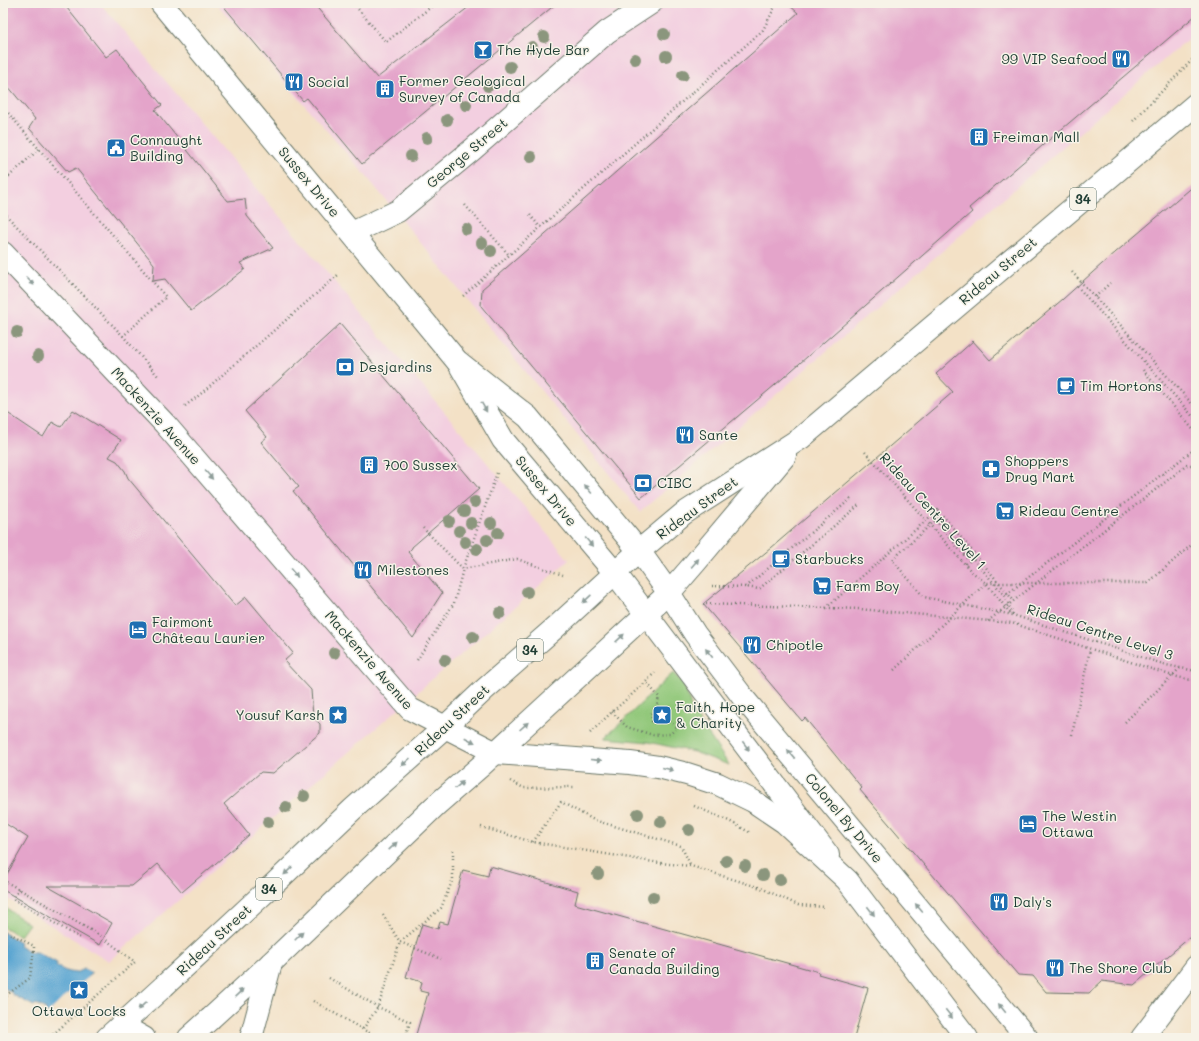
<svg xmlns="http://www.w3.org/2000/svg" width="1199" height="1041" font-family="Mali,sans-serif">
<style>
.built{fill:#f3cfe0}
.green{fill:#92c87a;stroke:#588257}
.water{fill:#58a4d1;stroke:#3c7082}
.pier{fill:#f3e1c6}
.building{fill:#e4a4ca}
.lines{fill:none;stroke-linecap:round;stroke-linejoin:round}
.street-casing{stroke:#697667;stroke-width:24}
.secondary-casing{stroke:#697667;stroke-width:24}
.primary-casing{stroke:#697667;stroke-width:24}
.path{stroke:#697667;stroke-width:2.5;stroke-dasharray:1 3;stroke-linecap:butt}
.street{stroke:#fff;stroke-width:22}
.secondary{stroke:#fff;stroke-width:22}
.primary{stroke:#fff;stroke-width:22}
.secondary-bridge-casing{stroke:#697667;stroke-width:24;stroke-linecap:butt}
.primary-bridge-casing{stroke:#697667;stroke-width:24;stroke-linecap:butt}
.path-bridge{stroke:#697667;stroke-width:2.5;stroke-dasharray:1 3;stroke-linecap:butt}
.secondary-bridge{stroke:#fff;stroke-width:22}
.primary-bridge{stroke:#fff;stroke-width:22}
.tree{fill:#8b967d}
.oneway{fill:#8f9e9a}
.labels{text-anchor:middle;stroke-width:3;stroke-linejoin:round;paint-order:stroke}
.shield{fill:#f7f3e8;stroke:#60746a;stroke-width:1}
.shield-label{font-size:13px;font-weight:bold;fill:#1f3d34}
.poi-label{font-size:14px;fill:#1f3d34;stroke:#f7f3e8;text-anchor:start}
.street-label{font-size:14px;fill:#1f3d34;stroke:#f7f3e8}
</style>
<rect width="100%" height="100%" fill="#f7f3e8"/>
<filter id="ink" filterUnits="userSpaceOnUse"><feTurbulence type="fractalNoise" baseFrequency=".025" numOctaves="2"/><feDisplacementMap in="SourceGraphic" scale="8" xChannelSelector="R" yChannelSelector="G"/><feConvolveMatrix kernelMatrix="1 2 1 2 8 2 1 2 1" color-interpolation-filters="sRGB"/></filter>
<filter id="wash" filterUnits="userSpaceOnUse"><feTurbulence type="fractalNoise" baseFrequency=".012" numOctaves="4" result="noise"/><feDisplacementMap in="SourceGraphic" scale="16" xChannelSelector="R" yChannelSelector="G"/><feGaussianBlur stdDeviation="0.9" result="paint"/><feColorMatrix in="noise" values="0 0 0 0 0 0 0 0 0 0 0 0 0 0 0 0 0 1.4 0 .05"/><feComposite in="paint" operator="in"/></filter>
<g filter="url(#wash)">
<rect width="100%" height="100%" fill="#f3e1c6"/>
<g class="built">
<path d="M3,3h97l469,557 -460,401 -106,-65z"/>
<path d="M216,3h980v29l-556,480 -273,-335z"/>
</g>
<g class="green">
<path d="M673,673l11,11 8,26 37,55 -35,-13 -46,-10 -43,-4z"/>
<path d="M3,906l26,18 -9,12 -17,-9z"/>
</g>
<path class="water" d="M3,932l17,10 -1,3 12,7h6l20,11 -1,3c10,5 17,10 28,3l8,4 -3,3 1,62 -43,-25 -2,-1 1,-3 -10,-5 -2,2 -21,-11 -2,-3 -8,-5z"/>
<path class="pier" d="M94,973l-2,3 120,60 2,2h-128l-40,-23 19,-19z"/>
<g id="blocks">
<g class="building">
<path d="M3,3h60l43,54 11,-8 45,56 -7,5 73,91 17,-2 2,17 26,32 -33,15 5,6 -54,42 -26,-32 -12,2 1,-17 -78,-96 -8,4 -39,-44 6,-9 -32,-39z"/>
<path d="M221,3h92l64,75 97,-75h83l-195,161 -55,-66 -4,3z"/>
<path d="M787,3h409v12l-227,193 3,4 -197,173 -134,113 -160,-192 1,-17 316,-276z"/>
<path d="M1196,184v748l-62,53 -32,-4 -13,12 -43,-1 -13,-16 -15,-1 -158,-185 2,-2 -57,-70 -3,3 -99,-117 68,-56 182,-156 -17,-18 37,-33 17,19 73,-61 39,-35z"/>
<path d="M340,324l139,165 -67,58v1l-4,4 34,41 -29,45 -120,-147 6,-4 -38,-45 6,-5 -22,-26z"/>
<path d="M3,410l40,27 9,-15 9,5 12,-17 48,30 -12,17 8,4 8,10 3,7 107,128 11,-9 47,56 -9,8 27,29 2,27 7,7v9l-47,40 -12,-1 -37,32 25,31 -67,57 -24,-28 -26,22h-85l65,37 -12,22 -97,-55v-9l25,-43 -25,-16z"/>
<path d="M490,866l88,25 -3,13 244,68 -1,2 50,14 -14,50h-439l13,-45 -8,-2 2,-9 -16,-5 16,-53 16,5 2,-7 8,2 15,-54 25,6z"/>
</g>
</g>
</g>
<g filter="url(#ink)">
<use href="#blocks" fill-opacity="0" stroke="#697667" stroke-width="1"/>
<g class="lines">
<defs>
<g id="street">
<path d="M352,233l46,-22 74,-61 135,-118 44,-29"/>
<path d="M458,362l45,78 112,133 213,282"/>
</g>
<g id="secondary">
<path d="M161,3l296,358 71,56 111,134 30,42 26,41 50,66 282,338"/>
<path d="M3,253l162,171 245,285 86,44 134,10 28,4 29,7 31,10 35,17 31,21 63,58 120,158"/>
<path d="M121,1025l23,13"/>
<path d="M1142,1038l54,-71"/>
</g>
<g id="primary">
<path d="M190,962l84,-78 79,-75 92,-82 39,-37 72,-63 83,-76 44,-37 118,-76 395,-334"/>
<path d="M271,963l164,-157 47,-41 187,-172 26,-30 90,-107"/>
<path d="M107,1038l57,-52"/>
<path d="M189,1038l21,-19"/>
</g>
</defs>
<use href="#street" class="street-casing"/>
<use href="#secondary" class="secondary-casing"/>
<use href="#primary" class="primary-casing"/>
<g class="path">
<path d="M353,3l33,39 50,-39"/>
<path d="M3,107l163,190 -43,39"/>
<path d="M1133,121l63,-65"/>
<path d="M3,182l36,-33"/>
<path d="M465,205l44,50"/>
<path d="M3,212l120,124 35,40"/>
<path d="M530,215l10,12"/>
<path d="M1072,272l124,136"/>
<path d="M1077,286l119,134"/>
<path d="M463,296l300,-266 14,-27"/>
<path d="M1095,297l15,-14"/>
<path d="M1143,370l53,63"/>
<path d="M185,406l12,-9 141,-122"/>
<path d="M865,452l106,119 15,12h162l48,-42"/>
<path d="M918,499l51,62 -4,3"/>
<path d="M423,528l40,41 54,-10 46,16"/>
<path d="M712,586l34,1 13,2 100,-84"/>
<path d="M746,587l107,-90"/>
<path d="M1007,594l189,-146"/>
<path d="M706,604l153,5 153,14 161,53 23,5"/>
<path d="M826,608l112,-98 76,91"/>
<path d="M1013,615l-8,-19 -67,-78 -46,42 32,37 89,18 153,50 30,6"/>
<path d="M988,621l199,-156h9"/>
<path d="M417,660l37,-57 9,-34 34,-96"/>
<path d="M894,670l92,-87 25,31"/>
<path d="M612,712l15,15 26,8 17,-1 7,-6 -9,-9c-5,5 -9,5 -16,2l-1,-7 6,-7 2,-10 -13,-15"/>
<path d="M1125,722l55,-54"/>
<path d="M590,733l22,-21 34,-30 11,-12"/>
<path d="M1072,735l18,-86"/>
<path d="M510,781l14,7 50,-1"/>
<path d="M694,806l35,15 20,11"/>
<path d="M481,827l52,15 127,21 31,3 70,22 37,17 27,2"/>
<path d="M533,842l28,-40 33,18 87,26 10,20"/>
<path d="M3,880l98,56 34,26 -86,76"/>
<path d="M19,889l-6,10 69,40"/>
<path d="M383,915l17,27 41,17"/>
<path d="M3,930l31,16c0,9 -3,22 -4,32l-22,16 -5,6"/>
<path d="M329,978l49,29 32,15 -5,16"/>
<path d="M363,1029l15,-22 22,-65 41,-34 12,-29v-32"/>
</g>
<use href="#street" class="street"/>
<use href="#secondary" class="secondary"/>
<use href="#primary" class="primary"/>
<defs>
<path id="secondary-bridge" d="M251,1038l20,-75"/>
<g id="primary-bridge">
<path d="M164,986l26,-24"/>
<path d="M210,1019l61,-56"/>
</g>
</defs>
<use href="#secondary-bridge" class="secondary-bridge-casing"/>
<use href="#primary-bridge" class="primary-bridge-casing"/>
<path class="path-bridge" d="M313,1001l65,37"/>
<use href="#secondary-bridge" class="secondary-bridge"/>
<use href="#primary-bridge" class="primary-bridge"/>
</g>
<g class="tree">
<circle cx="664" cy="34" r="6"/>
<circle cx="544" cy="37" r="6"/>
<circle cx="532" cy="47" r="6"/>
<circle cx="666" cy="56" r="6"/>
<circle cx="635" cy="59" r="6"/>
<circle cx="510" cy="67" r="6"/>
<circle cx="683" cy="75" r="6"/>
<circle cx="488" cy="86" r="6"/>
<circle cx="466" cy="105" r="6"/>
<circle cx="447" cy="120" r="6"/>
<circle cx="427" cy="138" r="6"/>
<circle cx="411" cy="156" r="6"/>
<circle cx="531" cy="157" r="6"/>
<circle cx="466" cy="229" r="6"/>
<circle cx="482" cy="243" r="6"/>
<circle cx="491" cy="251" r="6"/>
<circle cx="17" cy="332" r="6"/>
<circle cx="38" cy="356" r="6"/>
<circle cx="475" cy="502" r="6"/>
<circle cx="464" cy="511" r="6"/>
<circle cx="449" cy="521" r="6"/>
<circle cx="471" cy="523" r="6"/>
<circle cx="491" cy="523" r="6"/>
<circle cx="459" cy="531" r="6"/>
<circle cx="498" cy="533" r="6"/>
<circle cx="487" cy="540" r="6"/>
<circle cx="465" cy="542" r="6"/>
<circle cx="477" cy="549" r="6"/>
<circle cx="527" cy="592" r="6"/>
<circle cx="500" cy="613" r="6"/>
<circle cx="473" cy="637" r="6"/>
<circle cx="334" cy="653" r="6"/>
<circle cx="445" cy="660" r="6"/>
<circle cx="304" cy="796" r="6"/>
<circle cx="286" cy="807" r="6"/>
<circle cx="638" cy="814" r="6"/>
<circle cx="268" cy="822" r="6"/>
<circle cx="661" cy="822" r="6"/>
<circle cx="689" cy="830" r="6"/>
<circle cx="726" cy="861" r="6"/>
<circle cx="745" cy="866" r="6"/>
<circle cx="598" cy="874" r="6"/>
<circle cx="763" cy="875" r="6"/>
<circle cx="780" cy="880" r="6"/>
<circle cx="653" cy="897" r="6"/>
</g>
<defs><path id="oneway-solid" d="M-6-.8H1V-3.2L6.5 0L1 3.2V.8H-6Z"/></defs>
<g class="oneway">
<use href="#oneway-solid" transform="translate(30 281) rotate(46)"/>
<use href="#oneway-solid" transform="translate(484 407) rotate(60)"/>
<use href="#oneway-solid" transform="translate(209 475) rotate(49)"/>
<use href="#oneway-solid" transform="translate(588 489) rotate(-130)"/>
<use href="#oneway-solid" transform="translate(589 542) rotate(50)"/>
<use href="#oneway-solid" transform="translate(695 563) rotate(-49)"/>
<use href="#oneway-solid" transform="translate(294 573) rotate(49)"/>
<use href="#oneway-solid" transform="translate(587 599) rotate(137)"/>
<use href="#oneway-solid" transform="translate(620 638) rotate(-43)"/>
<use href="#oneway-solid" transform="translate(709 653) rotate(-128)"/>
<use href="#oneway-solid" transform="translate(524 726) rotate(-42)"/>
<use href="#oneway-solid" transform="translate(470 740) rotate(27)"/>
<use href="#oneway-solid" transform="translate(746 746) rotate(53)"/>
<use href="#oneway-solid" transform="translate(791 754) rotate(-130)"/>
<use href="#oneway-solid" transform="translate(596 760) rotate(5)"/>
<use href="#oneway-solid" transform="translate(406 762) rotate(138)"/>
<use href="#oneway-solid" transform="translate(668 769) rotate(14)"/>
<use href="#oneway-solid" transform="translate(459 785) rotate(-41)"/>
<use href="#oneway-solid" transform="translate(393 846) rotate(-44)"/>
<use href="#oneway-solid" transform="translate(288 871) rotate(137)"/>
<use href="#oneway-solid" transform="translate(919 908) rotate(-130)"/>
<use href="#oneway-solid" transform="translate(871 911) rotate(53)"/>
<use href="#oneway-solid" transform="translate(299 936) rotate(-45)"/>
<use href="#oneway-solid" transform="translate(239 993) rotate(-43)"/>
<use href="#oneway-solid" transform="translate(142 1006) rotate(137)"/>
<use href="#oneway-solid" transform="translate(1002 1008) rotate(-129)"/>
<use href="#oneway-solid" transform="translate(949 1014) rotate(52)"/>
</g>
</g>
<defs>
<symbol id="bar-square" viewBox="-11 -11 22 22"><rect x="-9" y="-9" width="18" height="18" rx="4" fill="#1f6fb2" stroke="#f7f3e8"/><path d="M-6-5H6L.8 .8V4.5H3.5V6h-7V4.5H-.8V.8Z" fill="#fff"/></symbol>
<symbol id="restaurant-square" viewBox="-11 -11 22 22"><rect x="-9" y="-9" width="18" height="18" rx="4" fill="#1f6fb2" stroke="#f7f3e8"/><path d="M-5-6h1v4h1v-4h1v4h1v-4h1v5L-1.5 .5V6h-2V.5L-5-1ZM5-6V6H3V1.5H1.5Q1.5-4 5-6Z" fill="#fff"/></symbol>
<symbol id="building-square" viewBox="-11 -11 22 22"><rect x="-9" y="-9" width="18" height="18" rx="4" fill="#1f6fb2" stroke="#f7f3e8"/><path d="M-4-6H4V6H1V3H-1V6H-4ZM-2.5-4.3h1.7v1.8h-1.7ZM.8-4.3h1.7v1.8H.8ZM-2.5-1h1.7V.8h-1.7ZM.8-1h1.7V.8H.8Z" fill="#fff"/></symbol>
<symbol id="civic-square" viewBox="-11 -11 22 22"><rect x="-9" y="-9" width="18" height="18" rx="4" fill="#1f6fb2" stroke="#f7f3e8"/><path d="M-.6-6.5H3V-4.5H.6V-3L4-1V1h2V6H-6V1h2V-1L-.6-3ZM-1.2 2.5V6h2.4V2.5Z" fill="#fff"/></symbol>
<symbol id="bank-square" viewBox="-11 -11 22 22"><rect x="-9" y="-9" width="18" height="18" rx="4" fill="#1f6fb2" stroke="#f7f3e8"/><path d="M-6-4H6V4H-6ZM0-2.3a2.3 2.3 0 1 0 0 4.6a2.3 2.3 0 1 0 0-4.6Z" fill="#fff"/></symbol>
<symbol id="cafe-square" viewBox="-11 -11 22 22"><rect x="-9" y="-9" width="18" height="18" rx="4" fill="#1f6fb2" stroke="#f7f3e8"/><path d="M-5.5-4.5H6V0H3Q3 3.5 0 3.5H-2.5Q-5.5 3.5-5.5 0ZM3-3.2v2h1.7v-2ZM-6 4.5H4V6H-6Z" fill="#fff"/></symbol>
<symbol id="pharmacy-square" viewBox="-11 -11 22 22"><rect x="-9" y="-9" width="18" height="18" rx="4" fill="#1f6fb2" stroke="#f7f3e8"/><path d="M-2-6h4v4h4v4h-4v4h-4v-4h-4v-4h4Z" fill="#fff"/></symbol>
<symbol id="supermarket-square" viewBox="-11 -11 22 22"><rect x="-9" y="-9" width="18" height="18" rx="4" fill="#1f6fb2" stroke="#f7f3e8"/><path d="M-6-5.5h2.5l.6 2H6L4.5 2H-2.5L-4.4-4H-6ZM-1.5 3.2a1.3 1.3 0 1 0 .1 0ZM3 3.2a1.3 1.3 0 1 0 .1 0Z" fill="#fff"/></symbol>
<symbol id="hotel-square" viewBox="-11 -11 22 22"><rect x="-9" y="-9" width="18" height="18" rx="4" fill="#1f6fb2" stroke="#f7f3e8"/><path d="M-6-4.5h1.5V1H6V5H4.5V3h-9V5H-6ZM-4 0a1.8 1.8 0 1 1 3.6 0ZM.5 0V-2.5h3Q6-2.5 6 0Z" fill="#fff"/></symbol>
<symbol id="sight-square" viewBox="-11 -11 22 22"><rect x="-9" y="-9" width="18" height="18" rx="4" fill="#1f6fb2" stroke="#f7f3e8"/><path d="M0-6L1.8-2.2L6-1.7L2.9 1.2L3.7 5.4L0 3.3L-3.7 5.4L-2.9 1.2L-6-1.7L-1.8-2.2Z" fill="#fff"/></symbol>
</defs>
<g fill-rule="evenodd">
<use href="#bar-square" x="472" y="39" width="22" height="22"/>
<use href="#restaurant-square" x="1110" y="48" width="22" height="22"/>
<use href="#restaurant-square" x="283" y="71" width="22" height="22"/>
<use href="#building-square" x="374" y="78" width="22" height="22"/>
<use href="#building-square" x="968" y="126" width="22" height="22"/>
<use href="#civic-square" x="105" y="137" width="22" height="22"/>
<use href="#bank-square" x="334" y="356" width="22" height="22"/>
<use href="#cafe-square" x="1055" y="375" width="22" height="22"/>
<use href="#restaurant-square" x="674" y="424" width="22" height="22"/>
<use href="#building-square" x="358" y="454" width="22" height="22"/>
<use href="#pharmacy-square" x="980" y="458" width="22" height="22"/>
<use href="#bank-square" x="632" y="472" width="22" height="22"/>
<use href="#supermarket-square" x="994" y="500" width="22" height="22"/>
<use href="#cafe-square" x="770" y="548" width="22" height="22"/>
<use href="#restaurant-square" x="352" y="559" width="22" height="22"/>
<use href="#supermarket-square" x="811" y="575" width="22" height="22"/>
<use href="#hotel-square" x="127" y="619" width="22" height="22"/>
<use href="#restaurant-square" x="741" y="634" width="22" height="22"/>
<use href="#sight-square" x="327" y="704" width="22" height="22"/>
<use href="#sight-square" x="651" y="704" width="22" height="22"/>
<use href="#hotel-square" x="1017" y="813" width="22" height="22"/>
<use href="#restaurant-square" x="988" y="891" width="22" height="22"/>
<use href="#building-square" x="584" y="950" width="22" height="22"/>
<use href="#restaurant-square" x="1044" y="957" width="22" height="22"/>
<use href="#sight-square" x="68" y="979" width="22" height="22"/>
</g>
<g class="labels">
<g class="shield">
<rect x="1070" y="188" width="26" height="22" rx="3"/>
<rect x="517" y="639" width="26" height="22" rx="3"/>
<rect x="256" y="878" width="26" height="22" rx="3"/>
</g>
<g class="shield-label">
<text x="1083" y="204">34</text>
<text x="530" y="655">34</text>
<text x="269" y="894">34</text>
</g>
<g class="poi-label">
<text x="497" y="55">The Hyde Bar</text>
<text x="1107" y="64" text-anchor="end">99 VIP Seafood</text>
<text x="399" y="86">Former Geological<tspan x="399" dy="16">Survey of Canada</tspan></text>
<text x="308" y="87">Social</text>
<text x="993" y="142">Freiman Mall</text>
<text x="130" y="145">Connaught<tspan x="130" dy="16">Building</tspan></text>
<text x="359" y="372">Desjardins</text>
<text x="1080" y="391">Tim Hortons</text>
<text x="699" y="440">Sante</text>
<text x="1005" y="466">Shoppers<tspan x="1005" dy="16">Drug Mart</tspan></text>
<text x="383" y="470">700 Sussex</text>
<text x="657" y="488">CIBC</text>
<text x="1019" y="516">Rideau Centre</text>
<text x="795" y="564">Starbucks</text>
<text x="377" y="575">Milestones</text>
<text x="836" y="591">Farm Boy</text>
<text x="152" y="627">Fairmont<tspan x="152" dy="16">Château Laurier</tspan></text>
<text x="766" y="650">Chipotle</text>
<text x="676" y="712">Faith, Hope<tspan x="676" dy="16">&amp; Charity</tspan></text>
<text x="324" y="720" text-anchor="end">Yousuf Karsh</text>
<text x="1042" y="821">The Westin<tspan x="1042" dy="16">Ottawa</tspan></text>
<text x="1013" y="907">Daly's</text>
<text x="609" y="958">Senate of<tspan x="609" dy="16">Canada Building</tspan></text>
<text x="1069" y="973">The Shore Club</text>
<text x="79" y="1016" text-anchor="middle">Ottawa Locks</text>
</g>
<g class="street-label">
<text transform="translate(467 153) rotate(-40)" y="5">George Street</text>
<text transform="translate(309 182) rotate(50)" y="5">Sussex Drive</text>
<text transform="translate(998 271) rotate(-40)" y="5">Rideau Street</text>
<text transform="translate(156 416) rotate(48)" y="5">Mackenzie Avenue</text>
<text transform="translate(546 491) rotate(50)" y="5">Sussex Drive</text>
<text transform="translate(697 508) rotate(-36)" y="5">Rideau Street</text>
<text transform="translate(933 511) rotate(48)" y="5">Rideau Centre Level 1</text>
<text transform="translate(1100 632) rotate(18)" y="5">Rideau Centre Level 3</text>
<text transform="translate(369 660) rotate(49)" y="5">Mackenzie Avenue</text>
<text transform="translate(452 720) rotate(-43)" y="5">Rideau Street</text>
<text transform="translate(844 818) rotate(50)" y="5">Colonel By Drive</text>
<text transform="translate(214 940) rotate(-43)" y="5">Rideau Street</text>
</g>
</g>
<rect width="1199" height="1041" fill="none" stroke="#f7f3e8" stroke-width="16"/>
</svg>
